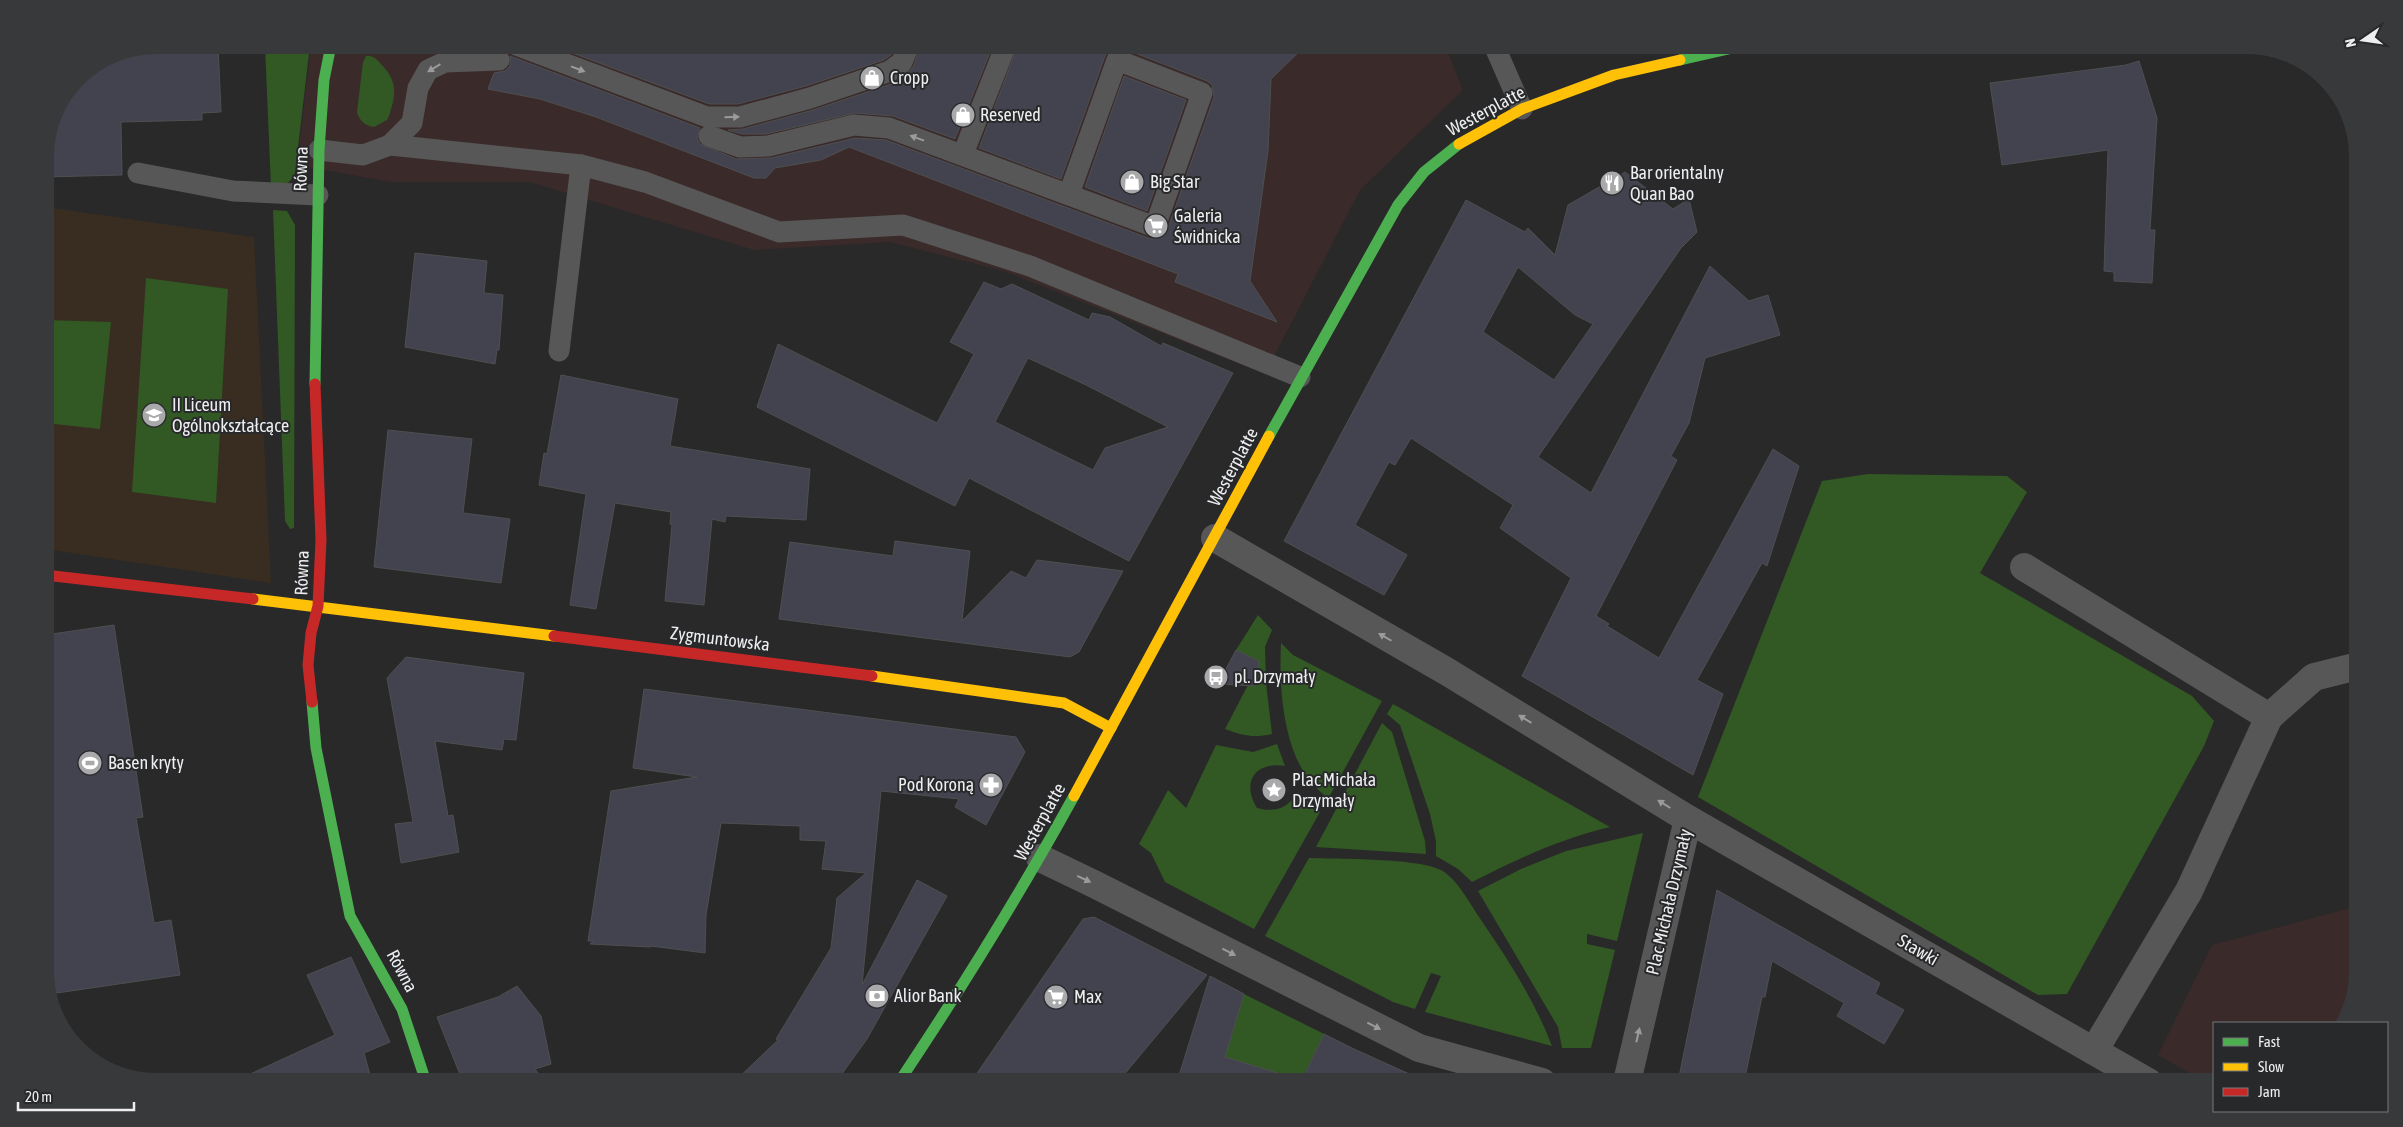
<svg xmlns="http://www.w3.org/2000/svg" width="2403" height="1127" font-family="'Asap Condensed',sans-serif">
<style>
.commercial{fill:#3b2a2a}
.education{fill:#382d20}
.green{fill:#325824}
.building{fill:#43434f;stroke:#4e4f50;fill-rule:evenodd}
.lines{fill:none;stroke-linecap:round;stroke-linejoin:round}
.lane{stroke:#575757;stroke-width:21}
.street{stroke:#575757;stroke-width:28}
.fast{stroke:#4caf50;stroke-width:11}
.slow{stroke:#ffc107;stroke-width:11}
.jam{stroke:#c62828;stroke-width:11}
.oneway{fill:#9b9b9c}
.labels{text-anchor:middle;stroke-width:4;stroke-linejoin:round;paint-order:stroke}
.poi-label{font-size:18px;fill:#eeeef0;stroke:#28292b;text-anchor:start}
.street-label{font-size:18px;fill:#eeeef0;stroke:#28292b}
</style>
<rect width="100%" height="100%" fill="#29292a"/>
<g class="commercial">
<path d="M311,45h1134l18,45 -103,100 -95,184 -261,-103 -114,-29 -136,8 -224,-68h-139l-94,-17z"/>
<path d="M2358,906v65l-9,43 -7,9h-128v59h-9l-47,-27 54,-110z"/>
</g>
<path class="education" d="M45,207l209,30 17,346 -226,-34z"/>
<g class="green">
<path d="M265,45h45l-15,128c-6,12 -11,13 -24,15z"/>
<path d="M366,56c7,-1 11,4 16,9 16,17 14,30 7,51l-2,4 -13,7c-9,-1 -15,-7 -17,-15l6,-50z"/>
<path d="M273,210l14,1 8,14 -1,303 -4,1 -5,-8z"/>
<path d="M146,278l82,11 -12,214 -84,-11z"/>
<path d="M45,320l66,2 -11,107 -55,-6z"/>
<path d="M1868,474l139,2 20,16 -47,81 212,123 22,25 -10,25 -137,248 -29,1 -340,-198 124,-316z"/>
<path d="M1258,615l14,15 -7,17 1,36 6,51c-18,4 -29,2 -47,-5l23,-44h7l4,-24 -23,-11z"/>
<path d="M1281,643l12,12 89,46 -54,98c-7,-7 -15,-14 -21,-22 -25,-36 -28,-93 -26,-134z"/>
<path d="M1393,704l217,123c-53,13 -90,31 -138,55l-14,-13 -22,-13v-15l-6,-27 -30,-89 -13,-11z"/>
<path d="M1382,723l10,9 33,109 1,13 -110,-7z"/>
<path d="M1277,744l8,22c-30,-5 -44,16 -28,42 20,5 30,0 41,-16l22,20 -66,117 -89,-47 -14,-29 -12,-9 29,-54 18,18 30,-63 37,7z"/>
<path d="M1643,833l-26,108 -30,-7v10l28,6 -24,98h-29l-4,-21 -80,-136 43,-22 45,-18z"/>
<path d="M1309,858c30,1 108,0 132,12 16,9 28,32 38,47 28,41 55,82 73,129l-127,-34 16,-36 -10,-3 -16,36 -22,-7 -128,-66z"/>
<path d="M1244,994l80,40 -23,47 -29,-9 -52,1z"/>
</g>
<g class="building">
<path d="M156,45h62l3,67 -19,1v7l-81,2 1,53 -77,2v-28l9,-36 24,-36 36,-24z"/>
<path d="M551,45h344l-3,9 -8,6 -78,26 -68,18h-29z"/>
<path d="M921,45h72l-38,94 -62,-23 -38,-3 -89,21h-24l-14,-4 15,-1 70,-19 81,-27 19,-16z"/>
<path d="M1018,45h288l-35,34 -3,72 -18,130 27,41 -102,-40 3,-8 -329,-127 -28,13 -46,8 -9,10h-12l-158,-61 -56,-18 -52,-10 6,-16 11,-2 5,-5v-10l190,72 -3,10 3,6 36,15 35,-1 84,-20 31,2 265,99 12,-2 4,-6 47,-134 -2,-12 -5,-4 -85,-33 -13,2 -4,6 -44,123 -82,-31z"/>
<path d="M2139,61l18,57 -7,112h5l-3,53 -38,-2v-9l-10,-1 4,-121 -106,15 -12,-82 136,-18z"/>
<path d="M1124,76l62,24 -39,111 -62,-24z"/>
<path d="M1625,172l48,37 16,-10 8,33 -16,16 -143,209 53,36 119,-227 39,35 19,-6 12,40 -75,23 -16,65 -18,33 6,4 -81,156 13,8 -2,2 52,32 114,-209 26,17 -32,100 -5,-3 -65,117 26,14 -30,81 -171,-99 49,-98 -71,-50 13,-23 -102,-67 -16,27 -6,-3 -34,63 52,30 -23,40 -100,-54 182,-341 59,32 3,-4 27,27 13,-50zM1518,267l57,48 18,9 -39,56 -71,-48z"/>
<path d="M415,253l72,8 -3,32 19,2 -4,55h-2l-2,14 -90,-17z"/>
<path d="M984,282l17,7 11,-5 77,36 3,-7 18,4 51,29 2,-3 70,30 -104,188 -160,-83 -14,28 -198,-99 21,-63 159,79 37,-69 -24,-12zM1028,358l58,27 82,42 -63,21 -12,22 -98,-48z"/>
<path d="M561,375l117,24 -8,47 140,23 -4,51 -80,-4 -1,6 -13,-3 -8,86 -39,-4 7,-76 -2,-1 1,-12 -56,-9 -19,106 -26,-4 16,-111 -47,-9 5,-32 3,1z"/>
<path d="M388,430l84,9 -9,74 47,6 -9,64 -127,-16z"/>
<path d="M895,541l75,10 -8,70 49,-50 15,7 11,-18 86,11 -44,81 -9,5 -291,-38 11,-77 103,14z"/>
<path d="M114,625l29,192 -7,1 18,105 17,-3 9,55 -130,19 -5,-15v-344z"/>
<path d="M1236,650l23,11 -4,25 -37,-2z"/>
<path d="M406,657l118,16 -8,67 -12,-1 -2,11 -67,-9 13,75 5,-1 6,37 -58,11 -6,-39 18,-2 -26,-144z"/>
<path d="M644,689l372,48 9,15 -39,73 -31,-18 4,-8 -78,-8 -19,194 55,-105 30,16 -80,143 -31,43h-102l44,-42 -2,-1 55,-91 6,-50 29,-25 -44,-4 4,-28 -26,-1v-14l-79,-3 -15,92 -1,38 -54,-7v1l-61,-3 3,-3h-5l23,-150 86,-14 -64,-9z"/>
<path d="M1717,890l163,93 -5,11 29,16 -20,34 -47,-28 7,-13 -72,-42 -7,36h-3l-18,85h-66z"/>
<path d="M1094,917l113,58 -89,107h-147l112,-163z"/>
<path d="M351,957l39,85 -26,11 8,29h-139l102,-47 -28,-60z"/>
<path d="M1210,976l34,18 -19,63 56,17 -1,8h-103z"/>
<path d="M517,986l24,30 10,48 -16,5 9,13h-81l-26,-65 61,-20z"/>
<path d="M1324,1034l30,15 73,33h-126z"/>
</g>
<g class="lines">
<g class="lane">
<path d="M516,45l191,72h33l70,-19 80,-27 12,-9 7,-17"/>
<path d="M1494,45l28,64"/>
<path d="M709,136l31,11 28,-1 86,-21 35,3 266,99 47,-134 -85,-33 -48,134"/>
<path d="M390,145l191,20 64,17 134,50 124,-7 127,41 270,111"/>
<path d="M319,150l44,5 27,-10 22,-22 6,-35 10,-18 17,-8 54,-2"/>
<path d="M963,154l43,-109"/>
<path d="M138,173l95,18 85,4"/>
<path d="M559,351l22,-186"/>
</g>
<g class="street">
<path d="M1215,538l231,133 242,148 -61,263"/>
<path d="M2024,567l245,150 45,-40 44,-11"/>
<path d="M1688,819l460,263"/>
<path d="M1040,858l54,26 325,164 123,34"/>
<path d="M2094,1051l95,-160 80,-174"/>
</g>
<g class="fast">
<path d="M1680,60l66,-15"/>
<path d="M315,384l4,-234 5,-70 7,-35"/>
<path d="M1269,436l129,-231 26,-33 35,-28"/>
<path d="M312,702l4,46 34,168 52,93 24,73"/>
<path d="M899,1082c62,-93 121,-188 175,-286"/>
</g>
<g class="slow">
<path d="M1459,144l63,-35 92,-34 66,-15"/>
<path d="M253,599l301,37"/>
<path d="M872,676l192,27 47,25"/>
<path d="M1074,796l195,-360"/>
</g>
<g class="jam">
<path d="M45,575l208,24"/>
<path d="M554,636l318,40"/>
<path d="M312,702l-4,-37 3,-32 7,-27 3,-66 -6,-156"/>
</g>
</g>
<defs><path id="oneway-solid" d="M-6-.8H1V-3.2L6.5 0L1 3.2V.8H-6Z" transform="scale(1.25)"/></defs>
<g class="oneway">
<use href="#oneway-solid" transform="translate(434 68) rotate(149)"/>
<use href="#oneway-solid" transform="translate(578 69) rotate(21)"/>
<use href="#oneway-solid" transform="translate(732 117) rotate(-1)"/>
<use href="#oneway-solid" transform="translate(917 138) rotate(-160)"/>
<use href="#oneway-solid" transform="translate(1385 637) rotate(-150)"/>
<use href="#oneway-solid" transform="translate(1525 719) rotate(-149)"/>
<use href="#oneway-solid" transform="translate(1664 804) rotate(-148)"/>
<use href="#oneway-solid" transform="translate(1084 879) rotate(25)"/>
<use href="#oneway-solid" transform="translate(1229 952) rotate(27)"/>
<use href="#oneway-solid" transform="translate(1374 1026) rotate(27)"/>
<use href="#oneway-solid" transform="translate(1638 1035) rotate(-77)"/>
</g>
<defs>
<symbol id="shop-disc" viewBox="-11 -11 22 22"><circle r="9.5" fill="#a9a9ab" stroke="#28292b"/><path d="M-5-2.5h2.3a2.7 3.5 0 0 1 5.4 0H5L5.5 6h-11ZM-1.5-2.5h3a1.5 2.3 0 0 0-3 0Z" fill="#fff"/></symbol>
<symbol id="restaurant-disc" viewBox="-11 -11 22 22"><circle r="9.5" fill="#a9a9ab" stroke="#28292b"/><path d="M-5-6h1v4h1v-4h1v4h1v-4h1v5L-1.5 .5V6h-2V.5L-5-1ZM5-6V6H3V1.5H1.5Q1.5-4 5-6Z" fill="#fff"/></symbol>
<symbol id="supermarket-disc" viewBox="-11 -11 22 22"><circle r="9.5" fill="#a9a9ab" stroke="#28292b"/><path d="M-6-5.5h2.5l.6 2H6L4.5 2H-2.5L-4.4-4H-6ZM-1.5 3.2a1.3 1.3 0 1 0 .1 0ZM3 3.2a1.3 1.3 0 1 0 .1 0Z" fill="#fff"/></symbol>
<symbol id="school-disc" viewBox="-11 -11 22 22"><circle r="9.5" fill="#a9a9ab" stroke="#28292b"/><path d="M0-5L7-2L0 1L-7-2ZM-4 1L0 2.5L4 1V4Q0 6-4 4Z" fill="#fff"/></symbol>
<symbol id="bus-disc" viewBox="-11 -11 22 22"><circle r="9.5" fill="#a9a9ab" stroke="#28292b"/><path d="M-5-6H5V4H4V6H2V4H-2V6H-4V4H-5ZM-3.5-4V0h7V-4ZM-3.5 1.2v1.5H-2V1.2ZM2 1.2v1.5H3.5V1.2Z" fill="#fff"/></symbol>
<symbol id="stadium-disc" viewBox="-11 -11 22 22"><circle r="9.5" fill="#a9a9ab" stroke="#28292b"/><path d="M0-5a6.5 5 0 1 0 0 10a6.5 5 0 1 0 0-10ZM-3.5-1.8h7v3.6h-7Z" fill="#fff"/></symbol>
<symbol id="pharmacy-disc" viewBox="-11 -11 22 22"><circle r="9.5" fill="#a9a9ab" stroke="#28292b"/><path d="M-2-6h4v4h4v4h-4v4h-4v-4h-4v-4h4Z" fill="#fff"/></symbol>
<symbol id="sight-disc" viewBox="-11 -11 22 22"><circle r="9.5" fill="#a9a9ab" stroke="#28292b"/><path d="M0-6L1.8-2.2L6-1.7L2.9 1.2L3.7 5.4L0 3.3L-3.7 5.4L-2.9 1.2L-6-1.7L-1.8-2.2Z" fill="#fff"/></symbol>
<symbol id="bank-disc" viewBox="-11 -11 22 22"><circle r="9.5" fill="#a9a9ab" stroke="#28292b"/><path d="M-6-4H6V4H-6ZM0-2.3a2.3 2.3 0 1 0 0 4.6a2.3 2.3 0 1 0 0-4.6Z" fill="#fff"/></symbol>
</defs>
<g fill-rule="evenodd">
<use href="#shop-disc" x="858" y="64" width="28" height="28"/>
<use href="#shop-disc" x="949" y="101" width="28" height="28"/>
<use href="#shop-disc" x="1118" y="168" width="28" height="28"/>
<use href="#restaurant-disc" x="1598" y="169" width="28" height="28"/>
<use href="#supermarket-disc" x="1142" y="212" width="28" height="28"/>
<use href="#school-disc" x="140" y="401" width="28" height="28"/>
<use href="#bus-disc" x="1202" y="663" width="28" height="28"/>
<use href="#stadium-disc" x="76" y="749" width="28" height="28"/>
<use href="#pharmacy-disc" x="977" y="771" width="28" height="28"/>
<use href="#sight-disc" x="1260" y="776" width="28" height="28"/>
<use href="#bank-disc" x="863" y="982" width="28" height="28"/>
<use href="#supermarket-disc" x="1042" y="983" width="28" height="28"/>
</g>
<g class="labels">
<g class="poi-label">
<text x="890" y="84">Cropp</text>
<text x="980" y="121">Reserved</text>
<text x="1630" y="179">Bar orientalny<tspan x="1630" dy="21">Quan Bao</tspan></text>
<text x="1150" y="188">Big Star</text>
<text x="1174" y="222">Galeria<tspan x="1174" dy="21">Świdnicka</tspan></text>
<text x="172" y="411">II Liceum<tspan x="172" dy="21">Ogólnokształcące</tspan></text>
<text x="1234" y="683">pl. Drzymały</text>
<text x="108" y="769">Basen kryty</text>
<text x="1292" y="786">Plac Michała<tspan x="1292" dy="21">Drzymały</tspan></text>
<text x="974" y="791" text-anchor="end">Pod Koroną</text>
<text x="894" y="1002">Alior Bank</text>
<text x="1074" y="1003">Max</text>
</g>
<g class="street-label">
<text transform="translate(1486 111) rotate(-28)" y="6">Westerplatte</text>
<text transform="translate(301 169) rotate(-88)" y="6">Równa</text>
<text transform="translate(1233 467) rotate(-62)" y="6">Westerplatte</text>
<text transform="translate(302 573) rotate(-88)" y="6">Równa</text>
<text transform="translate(720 639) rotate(7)" y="6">Zygmuntowska</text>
<text transform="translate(1040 822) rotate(-61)" y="6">Westerplatte</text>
<text transform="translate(1669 902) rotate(-77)" y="6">Plac Michała Drzymały</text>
<text transform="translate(1918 950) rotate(30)" y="6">Stawki</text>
<text transform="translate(402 971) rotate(62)" y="6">Równa</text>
</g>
</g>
<path d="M0 0H2403V1127H0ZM156 54H2247A102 102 0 0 1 2349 156V971A102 102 0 0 1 2247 1073H156A102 102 0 0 1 54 971V156A102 102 0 0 1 156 54Z" fill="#38393b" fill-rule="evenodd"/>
<rect x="2213" y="1022" width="175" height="90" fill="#28292b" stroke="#77787a"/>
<rect x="2223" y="1038" width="25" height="8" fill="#4caf50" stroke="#77787a"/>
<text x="2258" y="1047" font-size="15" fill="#eeeef0">Fast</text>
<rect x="2223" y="1063" width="25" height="8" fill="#ffc107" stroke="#77787a"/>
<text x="2258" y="1072" font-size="15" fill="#eeeef0">Slow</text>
<rect x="2223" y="1088" width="25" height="8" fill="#c62828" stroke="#77787a"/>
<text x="2258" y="1097" font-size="15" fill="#eeeef0">Jam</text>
<g transform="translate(2363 40) rotate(257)" stroke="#28292b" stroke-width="4" paint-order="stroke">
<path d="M0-4L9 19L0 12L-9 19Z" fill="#eeeef0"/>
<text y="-8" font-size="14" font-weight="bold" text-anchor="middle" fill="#eeeef0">N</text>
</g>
<path d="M18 1102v8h116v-8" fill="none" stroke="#eeeef0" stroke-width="2.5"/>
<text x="25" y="1102" font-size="15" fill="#eeeef0" stroke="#28292b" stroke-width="4" paint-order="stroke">20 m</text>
</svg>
